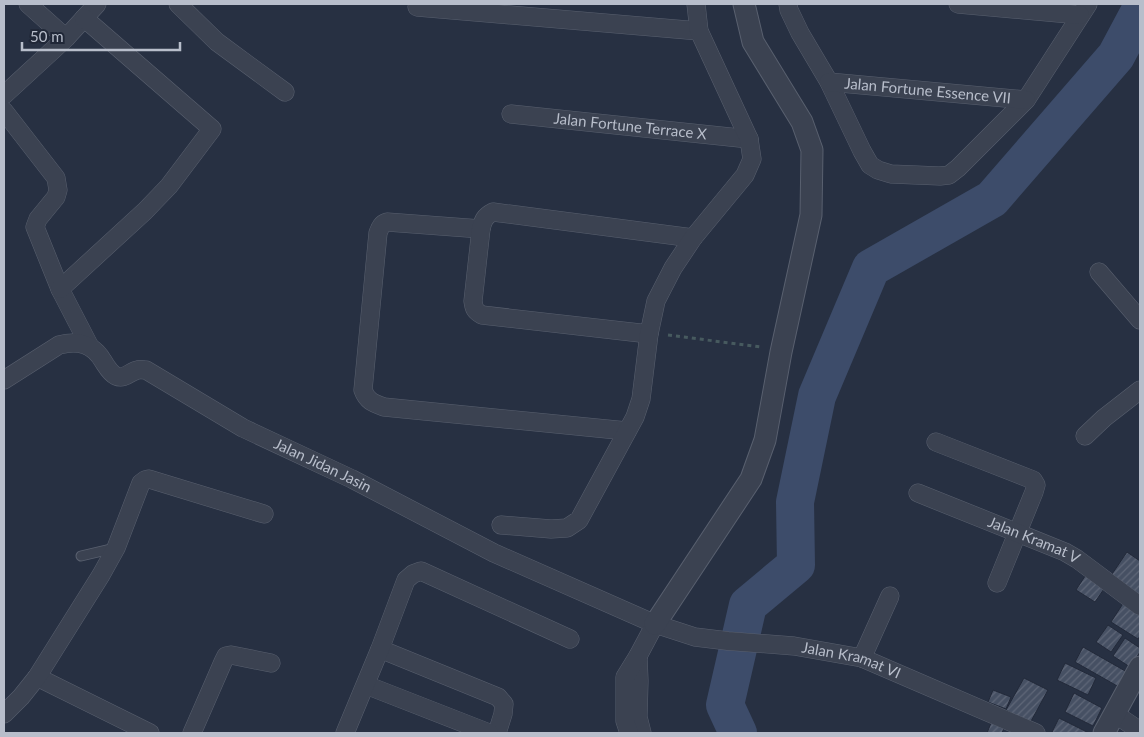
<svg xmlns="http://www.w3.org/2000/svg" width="1144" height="737" font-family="Lato,sans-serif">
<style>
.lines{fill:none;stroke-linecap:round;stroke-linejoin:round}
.river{stroke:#3d4c6a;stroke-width:38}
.building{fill:url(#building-hatch);stroke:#222939}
.service-casing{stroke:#59606f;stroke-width:11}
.minor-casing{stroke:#59606f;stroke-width:19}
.tertiary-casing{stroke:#59606f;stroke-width:23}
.path{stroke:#475a5f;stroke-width:3;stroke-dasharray:4 4;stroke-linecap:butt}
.service{stroke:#3b4251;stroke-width:9}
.minor{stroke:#3b4251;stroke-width:18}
.tertiary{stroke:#3b4251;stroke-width:21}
.labels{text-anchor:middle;stroke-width:4;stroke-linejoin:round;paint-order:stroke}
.street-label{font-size:15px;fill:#b8becb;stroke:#202737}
</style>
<defs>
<pattern id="building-hatch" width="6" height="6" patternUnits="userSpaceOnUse" patternTransform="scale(1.25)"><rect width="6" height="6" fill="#465063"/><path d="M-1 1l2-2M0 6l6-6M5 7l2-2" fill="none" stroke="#5f6778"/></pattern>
</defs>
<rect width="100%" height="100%" fill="#273042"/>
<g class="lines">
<path class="river" d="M738,733l-13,-28 23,-100 48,-40 -1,-63 22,-106 54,-128 121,-69 124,-143 24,-45"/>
</g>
<g class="building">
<path d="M1127,552l13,9v37l-30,-21z"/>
<path d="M1087,573l19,13 -11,16 -19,-12z"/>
<path d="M1124,602l16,10v24l-2,3 -27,-17z"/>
<path d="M1108,625l15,10 -12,17 -15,-10z"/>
<path d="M1125,638l15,10v4l-10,15 -17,-11z"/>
<path d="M1083,647l44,25 -8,15 -44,-25z"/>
<path d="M1065,663l31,15 -8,17 -31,-15z"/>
<path d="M1024,678l24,12 -18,33 -24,-13z"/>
<path d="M993,690l18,7 -5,12 -18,-7z"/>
<path d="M1074,693l28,15 -9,18 -28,-14z"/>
<path d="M1059,718l30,15h-34l-3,-1z"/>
<path d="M991,723l13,5 -2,5h-15z"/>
</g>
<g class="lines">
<defs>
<path id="service" d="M81,556l34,-8"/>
<g id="minor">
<path d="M28,4l38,34"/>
<path d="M178,4l39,38 68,50"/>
<path d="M788,4l1,6 11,23 29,49 33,69 8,14 8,5 13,4 49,2 9,-1 9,-7 68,-68 62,-96"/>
<path d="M958,4l122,11"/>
<path d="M417,7l282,24"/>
<path id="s1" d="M829,82l197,18"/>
<path d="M4,95l62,-57 31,-34"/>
<path d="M4,111l52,67 2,12 -2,7 -18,22 -3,8 25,62 30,58"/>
<path id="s2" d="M511,114l238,25"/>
<path d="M481,229l-94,-7c-6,2 -7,6 -9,11l-15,157c4,11 10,13 21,17l243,24"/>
<path d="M1099,272l41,48"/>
<path d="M60,289l85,-78 24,-25 43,-57 -128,-111"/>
<path d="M649,334l-167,-19c-7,-4 -8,-6 -9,-14l8,-72c2,-9 4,-13 12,-17l200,26"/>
<path id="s3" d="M4,380l55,-35c20,-5 34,-1 44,16 4,6 7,12 13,15 9,4 14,-5 22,-6 2,-1 5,0 8,0l97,58 109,51 142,74 161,71 40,13 33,4 66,5 68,12 174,75"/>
<path d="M1085,436l19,-18 36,-28"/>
<path d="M936,442l97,38 3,5 -2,7 -37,91"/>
<path id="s4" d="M918,493l147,59 12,7 63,47"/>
<path d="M501,525l50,4 16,-1 12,-8 56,-103 6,-18 8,-65 7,-33 17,-33 20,-30 52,-63 7,-16 -3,-20 -50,-108 -3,-27"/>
<path d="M380,649l118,48 6,7 -1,10 -6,19"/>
<path d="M638,656l1,25 -1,36 4,16"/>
<path d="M862,658l28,-62"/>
<path d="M37,677l113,56"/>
<path d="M366,685l123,48"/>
<path d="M4,714l17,-17 16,-20 64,-102 15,-27 25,-65 4,-3 4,-1 115,35"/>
<path d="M1115,714l25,17"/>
<path d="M192,733l31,-71 3,-6 5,-1 40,8"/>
<path d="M345,733l35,-84 26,-69 7,-6 8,-3 149,68"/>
<path d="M629,733l-4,-12v-44l13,-21 17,-32"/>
</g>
<g id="tertiary">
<path d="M655,624l96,-145 14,-39 16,-88 30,-137 1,-65 -10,-28 -49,-80 -9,-38"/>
<path d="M1104,733l36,-66"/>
</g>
</defs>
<use href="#service" class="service-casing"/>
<use href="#minor" class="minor-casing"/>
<use href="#tertiary" class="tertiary-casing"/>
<path class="path" d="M668,335l93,12"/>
<use href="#service" class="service"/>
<use href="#minor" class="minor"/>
<use href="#tertiary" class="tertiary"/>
</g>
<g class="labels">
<g class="street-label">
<text dy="5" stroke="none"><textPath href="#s1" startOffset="99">Jalan Fortune Essence VII</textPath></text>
<text dy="5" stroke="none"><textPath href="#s2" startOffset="120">Jalan Fortune Terrace X</textPath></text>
<text dy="5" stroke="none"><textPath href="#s3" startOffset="369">Jalan Jidan Jasin</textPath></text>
<text dy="5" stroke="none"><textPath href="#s4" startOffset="125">Jalan Kramat V</textPath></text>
<text dy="5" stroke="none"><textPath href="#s3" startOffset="938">Jalan Kramat VI</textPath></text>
</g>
</g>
<rect width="1144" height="737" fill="none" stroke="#b8becb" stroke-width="10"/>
<path d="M22 42v8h158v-8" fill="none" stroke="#b8becb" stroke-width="2.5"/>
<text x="30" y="42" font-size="15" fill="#b8becb" stroke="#202737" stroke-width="4" paint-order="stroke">50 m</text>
</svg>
